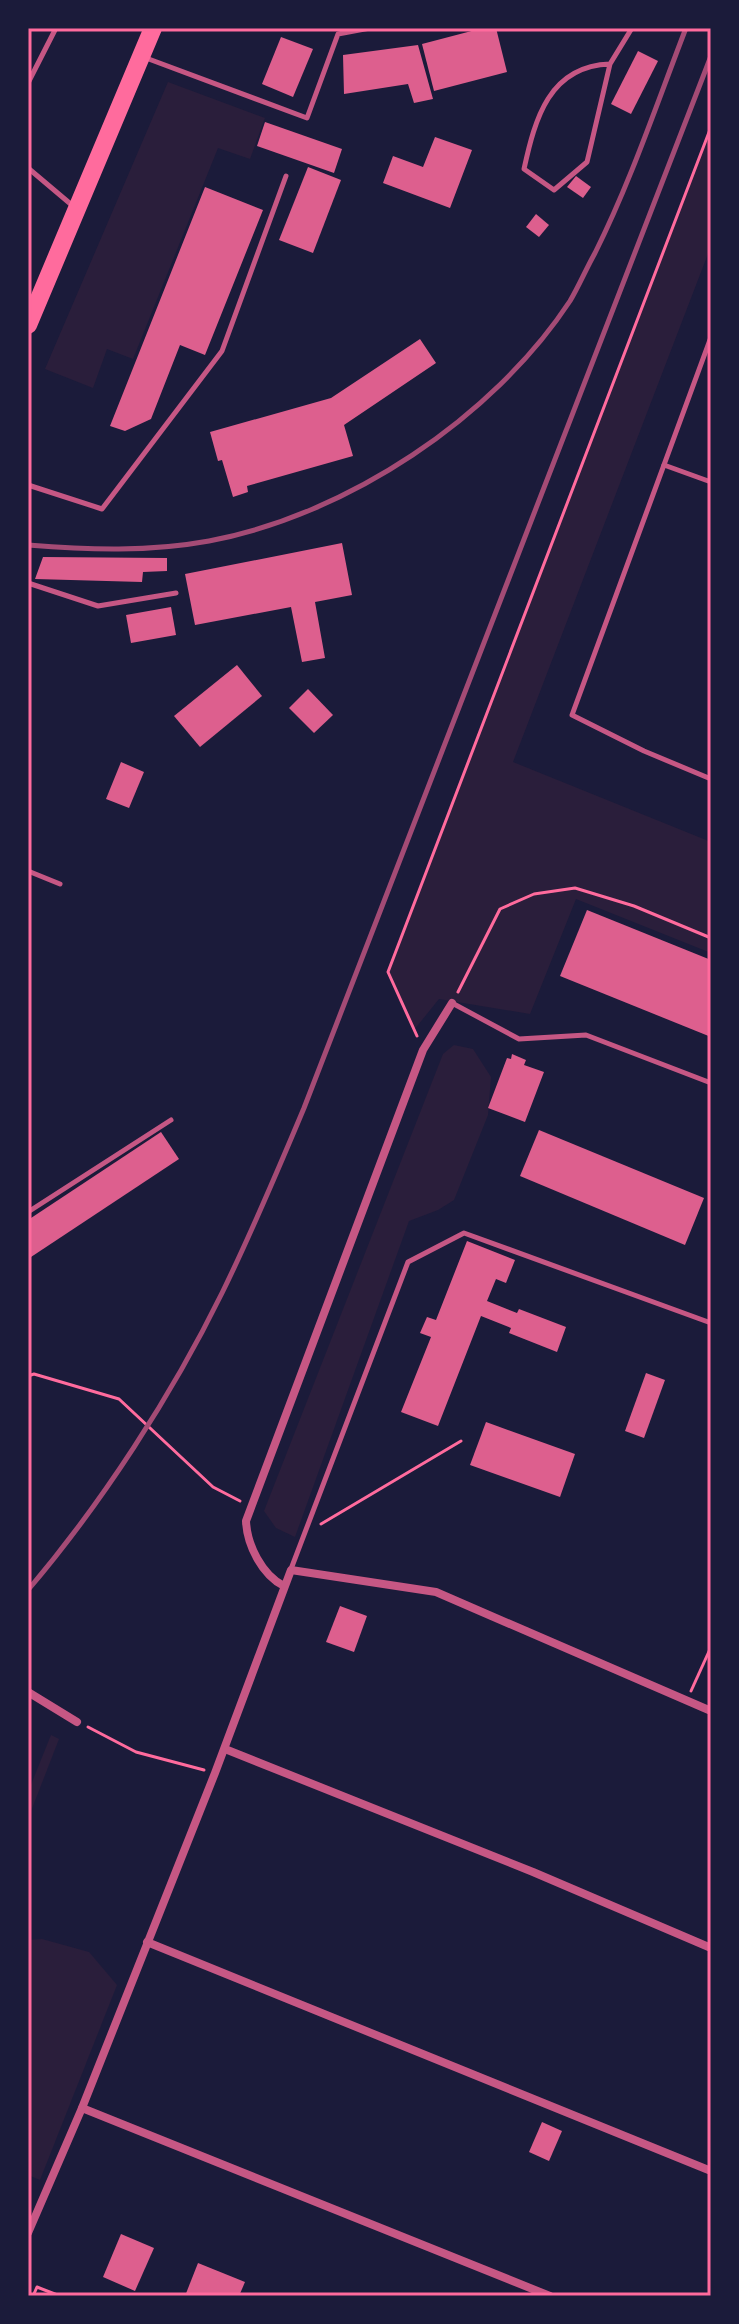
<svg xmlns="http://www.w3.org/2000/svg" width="739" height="2324" font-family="Commissioner,sans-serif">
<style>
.green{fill:#2a1e3b}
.building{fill:#dd5f8e}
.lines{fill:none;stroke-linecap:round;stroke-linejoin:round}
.path{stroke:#ff6b9d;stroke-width:3}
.service{stroke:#c65784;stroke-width:5}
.minor{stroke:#c65784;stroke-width:8}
.primary{stroke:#ff6b9d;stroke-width:18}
.rail{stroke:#a44b75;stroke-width:5}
.neatline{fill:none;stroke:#ff6b9d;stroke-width:3}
</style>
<rect width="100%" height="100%" fill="#1b1b3a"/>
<g class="green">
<path d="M168,82l97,36 -15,41 -32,-11 -85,211 -26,-10 -14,39 -48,-19z"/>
<path d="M711,127v119l-198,516 198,80v111l-135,-54 -46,115 -91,-15 -25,31 -26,-58z"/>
<path d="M454,1045l19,4 18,28 -3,38 -34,85 -16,10 -29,11 -114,316 -19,-9 -12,-17 179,-457z"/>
<path d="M51,1735l8,4 -31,80v-27z"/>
<path d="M42,1939l47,13 28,33 -77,195 -12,-5v-235z"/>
</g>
<g class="building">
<path d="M483,28h13l11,44 -73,19 -12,-47z"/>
<path d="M281,37l32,12 -20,48 -31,-13z"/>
<path d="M418,45l15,54 -19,4 -6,-19 -64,10 -1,-39z"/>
<path d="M638,51l20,10 -27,53 -20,-10z"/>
<path d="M265,122l77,27 -8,24 -77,-27z"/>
<path d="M435,137l37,13 -22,58 -67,-25 10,-27 30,11z"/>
<path d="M308,167l33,13 -28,73 -34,-13z"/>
<path d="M576,176l15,11 -8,11 -16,-11z"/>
<path d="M205,187l58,23 -58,145 -25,-10 -29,74 -26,12 -15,-5z"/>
<path d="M536,214l13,11 -10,12 -13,-10z"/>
<path d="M420,339l16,24 -92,62 9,31 -106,30 1,6 -15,5 -11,-37 -4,1 -8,-29 121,-34z"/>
<path d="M342,543l10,52 -37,7 10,56 -23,4 -11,-55 -96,18 -10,-51z"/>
<path d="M43,557l124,1v13l-24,1 -1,10 -107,-3z"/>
<path d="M171,607l5,28 -45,8 -5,-28z"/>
<path d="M237,665l25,31 -62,51 -26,-31z"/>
<path d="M308,689l25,26 -19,18 -25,-25z"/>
<path d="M121,762l23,10 -15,36 -23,-9z"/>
<path d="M587,910l124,50v77l-151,-61z"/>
<path d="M512,1054l14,6 -2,5 20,7 -19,50 -37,-14 19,-50 4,1z"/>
<path d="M539,1130l165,68 -19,47 -165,-69z"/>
<path d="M161,1132l18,27 -151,100v-39z"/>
<path d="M467,1241l48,19 -9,23 -10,-4 -9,22 30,12 2,-4 47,18 -9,25 -48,-19 2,-5 -30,-12 -43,110 -37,-14 30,-75 -11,-4 7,-16 9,3z"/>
<path d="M646,1373l19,7 -21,58 -19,-7z"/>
<path d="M486,1422l89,32 -15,43 -90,-32z"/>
<path d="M340,1606l27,10 -13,36 -28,-10z"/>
<path d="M542,2122l20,9 -13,30 -20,-9z"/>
<path d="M121,2234l33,14 -19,43 -32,-14z"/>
<path d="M198,2263l47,19 -6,14h-54z"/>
</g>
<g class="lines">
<g class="path">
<path d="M458,992l42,-83 34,-15 41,-6 59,18 77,32"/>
<path d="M417,1036l-29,-64 323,-845"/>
<path d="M28,1376l6,-2 85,25 94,88 27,14"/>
<path d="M321,1524l140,-83"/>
<path d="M691,1691l20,-44"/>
<path d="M88,1727l48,25 68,18"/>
<path d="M33,2296l4,-9 23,9"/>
</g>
<g class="service">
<path d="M146,58l161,60 31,-84 32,-6"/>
<path d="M610,64c-61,2 -75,55 -86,105l30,21 33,-28 23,-98 22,-36"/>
<path d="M28,83l28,-55"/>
<path d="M28,168l45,38"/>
<path d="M711,337l-139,378 72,36 67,28"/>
<path d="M664,465l47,17"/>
<path d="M28,485l74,24 120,-158 64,-175"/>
<path d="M28,583l70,23 78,-13"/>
<path d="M28,871l32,13"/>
<path d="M452,1003l67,36 67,-4 125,48"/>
<path d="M28,1212l143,-92"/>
<path d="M291,1569l117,-307 56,-29 247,90"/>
</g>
<g class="minor">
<path d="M284,1586c-22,-11 -37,-41 -38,-65l177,-471 29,-47"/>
<path d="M28,1692l49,30"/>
<path d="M225,1749l308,123 178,76"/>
<path d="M147,1942l564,229"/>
<path d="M82,2108l468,188"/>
<path d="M28,2233l54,-125 133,-335 76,-203 145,22 275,119"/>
</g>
<path class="primary" d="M28,325l125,-297"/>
<g class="rail">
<path d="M28,545c61,5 121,7 181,-4 138,-26 284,-123 361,-240 9,-15 16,-32 25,-48 36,-72 62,-150 91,-225"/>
<path d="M28,1590c74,-87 144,-195 194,-297 30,-61 56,-123 82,-185l407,-1052"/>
</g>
</g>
<rect width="739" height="2324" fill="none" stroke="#1b1b3a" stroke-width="60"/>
<rect x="30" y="30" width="679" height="2264" class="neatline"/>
</svg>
